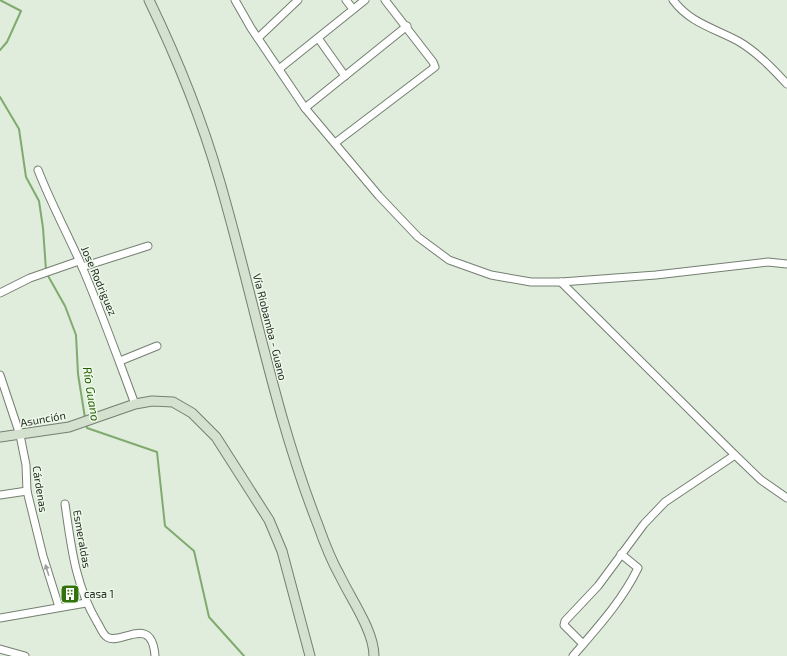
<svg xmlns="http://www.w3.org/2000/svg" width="787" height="656" font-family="'Exo 2',sans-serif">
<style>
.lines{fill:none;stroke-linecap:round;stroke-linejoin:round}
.stream{stroke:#7fab6e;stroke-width:2}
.street-casing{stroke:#747f71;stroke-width:9}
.secondary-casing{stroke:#747f71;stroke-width:11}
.street{stroke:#fff;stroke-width:7}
.secondary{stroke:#d3e1ce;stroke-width:9}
.oneway{fill:#9ea09d}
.labels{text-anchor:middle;stroke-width:3;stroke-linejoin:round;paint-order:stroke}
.street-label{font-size:11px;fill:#272c26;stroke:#edf9e9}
.poi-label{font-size:11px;fill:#272c26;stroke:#edf9e9;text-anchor:start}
.water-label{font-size:12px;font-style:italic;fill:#255d03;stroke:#edf9e9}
</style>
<rect width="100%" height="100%" fill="#e0ecdc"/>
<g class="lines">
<g class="stream">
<path d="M0,0l21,11 -14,31 -7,8"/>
<path d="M0,97l19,32 7,48 13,24 4,27 3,42"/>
<path d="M47,274l18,32 11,29 2,39 7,44"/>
<path d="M86,424l1,4 70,24 8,74 29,25 15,66 35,39"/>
</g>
<defs>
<g id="street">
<path d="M235,0l16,28 54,80 74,88 39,41 31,23 42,15 40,7h30l95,-7 112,-13 19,2"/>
<path d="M346,0l7,9"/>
<path d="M673,0c17,23 41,28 65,41 19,11 34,27 49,43"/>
<path d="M258,38l40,-38"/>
<path d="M318,38l27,38"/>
<path d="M279,69l86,-69"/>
<path d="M305,108l102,-82"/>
<path d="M335,143l100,-76 -2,-5 -48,-62"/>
<path d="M38,170c12,31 28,61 42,92 20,46 37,94 55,142"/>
<path d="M82,267l66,-21"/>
<path d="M561,282l174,173 26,25 26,18"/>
<path d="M0,293l30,-15 49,-17"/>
<path d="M120,361l37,-15"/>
<path d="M0,375l20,60 6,30 1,26 16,65 16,51"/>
<path d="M0,495l27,-4"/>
<path d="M65,504c6,41 10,81 32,118 3,4 5,12 10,15 13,9 45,-24 48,19"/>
<path d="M0,618l86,-15"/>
<path d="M583,644l-19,-19 1,-4 33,-35 46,-62 21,-22 70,-47"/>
<path d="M0,649l25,7"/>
<path d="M573,656c24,-28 49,-55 65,-88l-17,-14"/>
</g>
<g id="secondary">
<path d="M149,0c28,58 52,117 70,179 34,115 55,234 99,346 6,17 13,35 22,51 11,23 34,55 34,80"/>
<path d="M0,437l69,-10 66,-23 17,-3 21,1 19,11 24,24 53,83 13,31 28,105"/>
</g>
</defs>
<use href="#street" class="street-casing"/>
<use href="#secondary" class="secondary-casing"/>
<use href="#street" class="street"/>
<use href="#secondary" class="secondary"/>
</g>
<defs><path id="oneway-solid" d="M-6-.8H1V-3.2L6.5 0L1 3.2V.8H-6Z"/></defs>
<use class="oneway" href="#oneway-solid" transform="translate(47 570) rotate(-108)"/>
<defs>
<symbol id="building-square" viewBox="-11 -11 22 22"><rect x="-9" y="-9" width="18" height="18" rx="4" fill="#32730e" stroke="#edf9e9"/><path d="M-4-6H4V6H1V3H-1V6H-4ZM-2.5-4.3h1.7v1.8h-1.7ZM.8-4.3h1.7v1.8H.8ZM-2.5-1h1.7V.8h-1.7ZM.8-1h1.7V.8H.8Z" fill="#fff"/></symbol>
</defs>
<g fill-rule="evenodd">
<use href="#building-square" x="59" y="583" width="22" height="22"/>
</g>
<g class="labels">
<g class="street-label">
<text transform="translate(99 281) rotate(67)" y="4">Jose Rodriguez</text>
<text transform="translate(270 327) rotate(76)" y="4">Vía Riobamba - Guano</text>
<text transform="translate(43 419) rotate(-10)" y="4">Asunción</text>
<text transform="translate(40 489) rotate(81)" y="4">Cárdenas</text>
<text transform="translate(82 539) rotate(80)" y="4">Esmeraldas</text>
</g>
<g class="poi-label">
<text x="84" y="598">casa 1</text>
</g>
<g class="water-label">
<text transform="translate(91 394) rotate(81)" y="4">Río Guano</text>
</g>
</g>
</svg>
